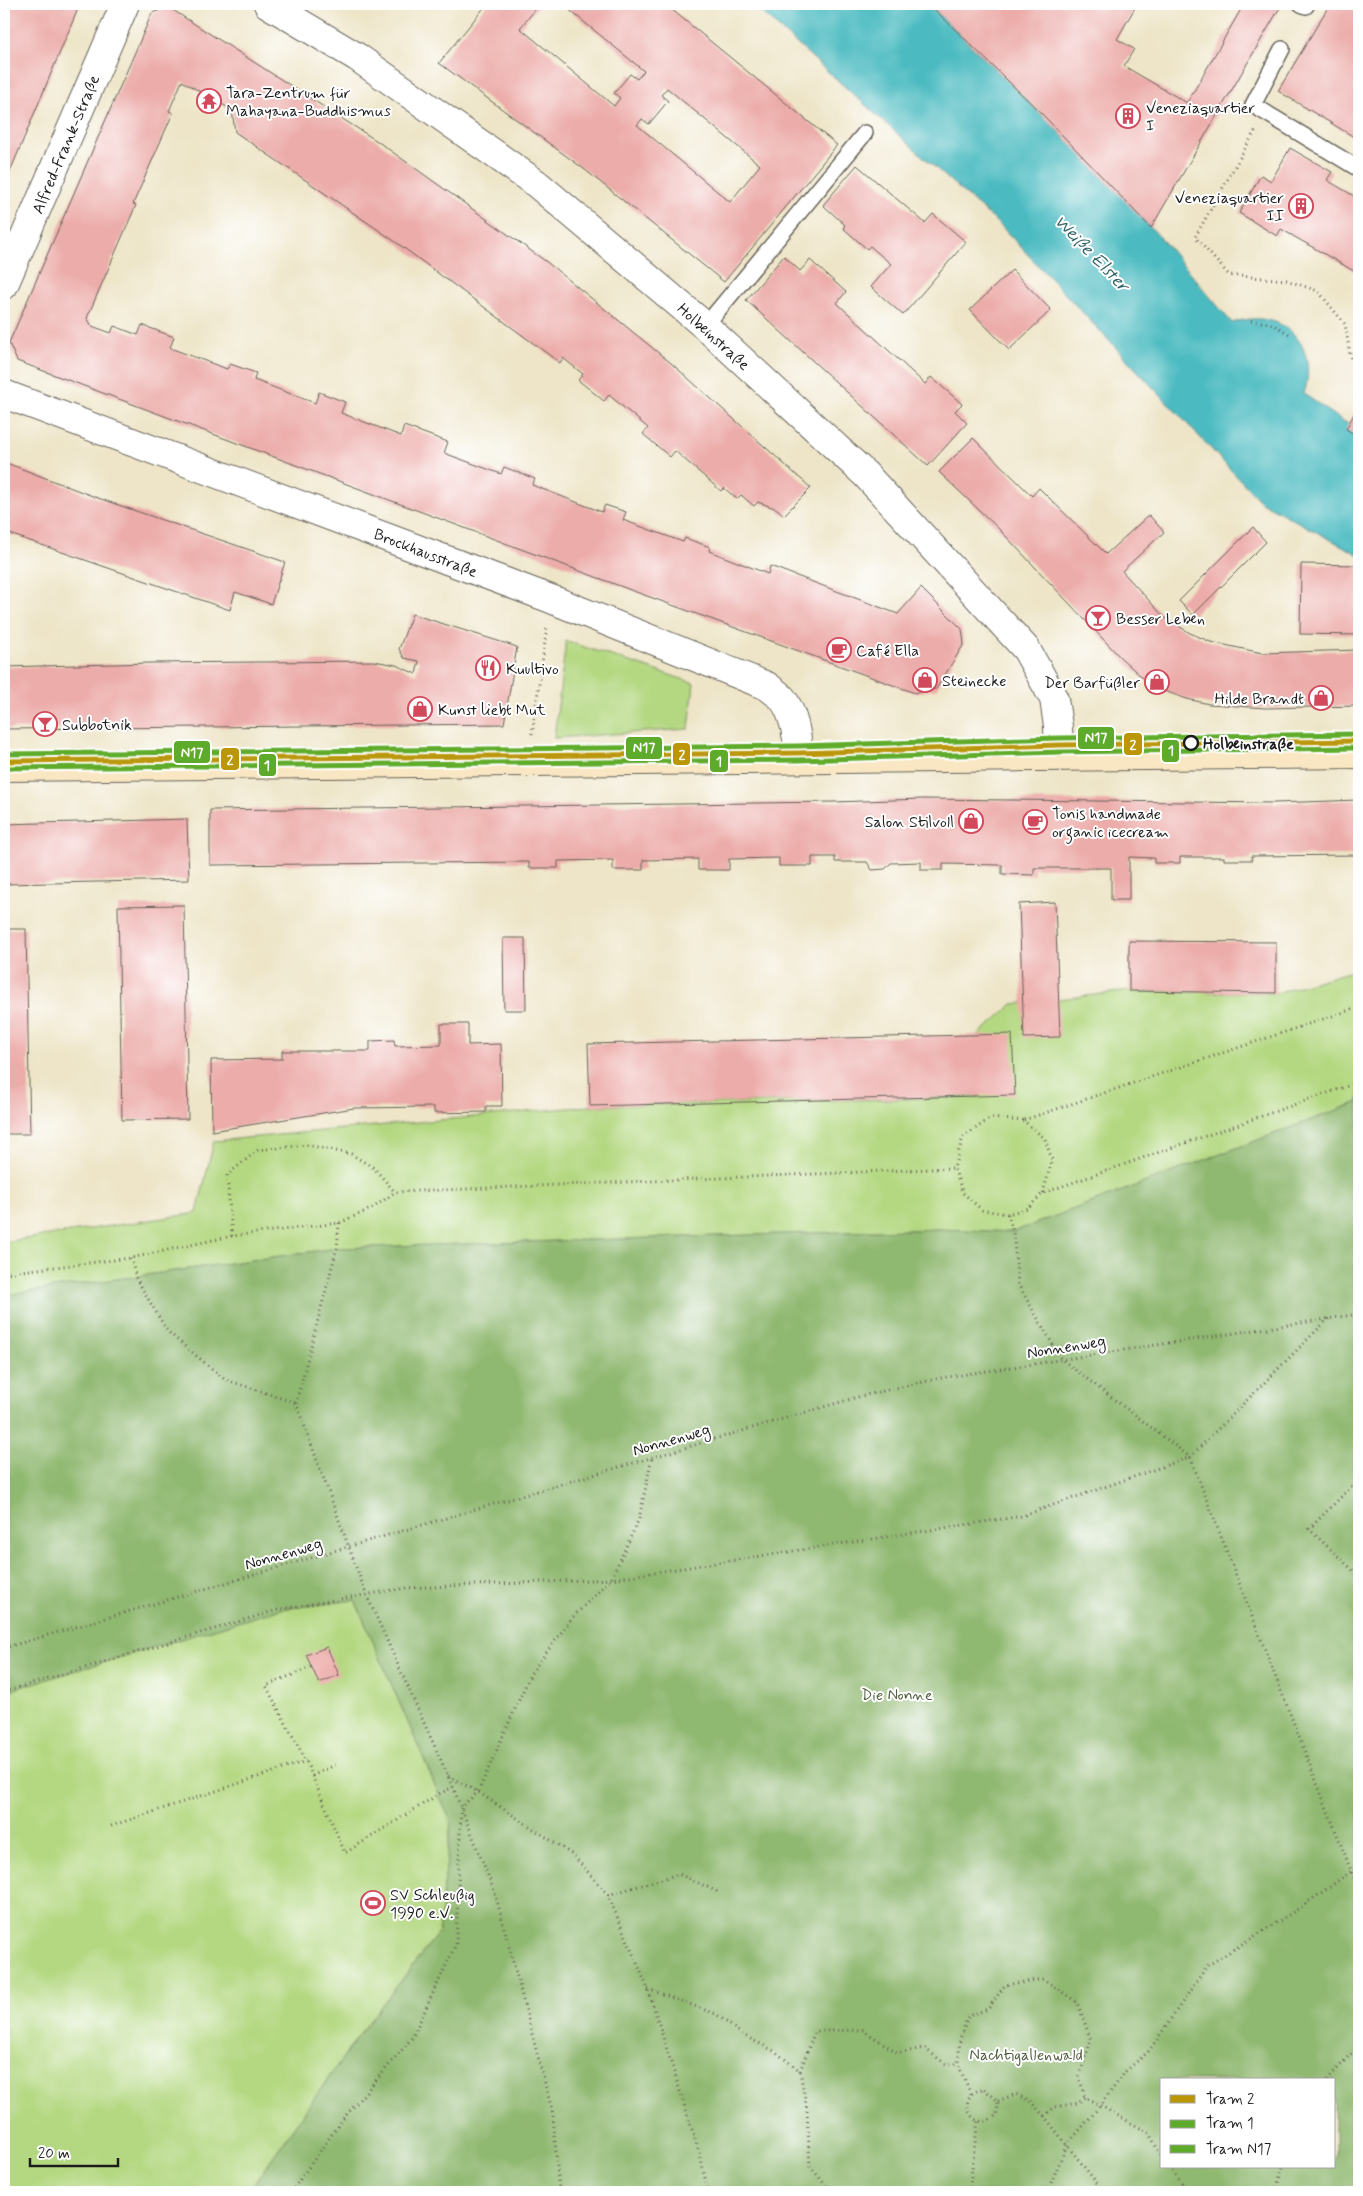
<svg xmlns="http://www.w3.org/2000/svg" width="1363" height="2196" font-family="Mynerve,sans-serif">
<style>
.green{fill:#b4d881;stroke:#687a4e}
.forest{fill:#8fb86f;stroke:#566a46;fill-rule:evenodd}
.water{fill:#4cbbc1;stroke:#346c6e}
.building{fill:#ecaca9;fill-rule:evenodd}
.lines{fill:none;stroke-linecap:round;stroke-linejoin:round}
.lane-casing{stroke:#666258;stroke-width:18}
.street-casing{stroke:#666258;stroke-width:30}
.secondary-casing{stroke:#666258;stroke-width:30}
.path{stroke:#666258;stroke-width:3;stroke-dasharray:1 4;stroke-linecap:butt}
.lane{stroke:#fff;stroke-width:15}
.street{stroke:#fff;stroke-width:28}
.secondary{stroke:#f9e7c3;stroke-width:28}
.tram-1-casing{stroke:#fff;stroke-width:9}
.tram-2-casing{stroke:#fff;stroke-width:9}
.tram-3-casing{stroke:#fff;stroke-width:9}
.tram-1{stroke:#bb9708;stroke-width:5}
.tram-2{stroke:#5eab2b;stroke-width:5}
.tram-3{stroke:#5eab2b;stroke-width:5}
.stop-dot{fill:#fff;stroke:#1c1c1c;stroke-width:2.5}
.labels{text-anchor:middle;stroke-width:4;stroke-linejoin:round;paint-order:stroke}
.poi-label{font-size:16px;fill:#1c1c1c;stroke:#fff;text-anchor:start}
.street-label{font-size:16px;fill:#1c1c1c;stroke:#fff}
.stop-label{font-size:16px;font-weight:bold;fill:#1c1c1c;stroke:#fff;text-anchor:start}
.park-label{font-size:16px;fill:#515e3f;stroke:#fff}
.water-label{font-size:18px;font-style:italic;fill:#326466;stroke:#fff}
.line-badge{stroke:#fff;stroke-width:2}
.badge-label{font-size:14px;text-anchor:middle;font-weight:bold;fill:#fff}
</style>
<rect width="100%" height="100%" fill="#fff"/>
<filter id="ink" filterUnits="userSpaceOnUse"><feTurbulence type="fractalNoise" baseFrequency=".02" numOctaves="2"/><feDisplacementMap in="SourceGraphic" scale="10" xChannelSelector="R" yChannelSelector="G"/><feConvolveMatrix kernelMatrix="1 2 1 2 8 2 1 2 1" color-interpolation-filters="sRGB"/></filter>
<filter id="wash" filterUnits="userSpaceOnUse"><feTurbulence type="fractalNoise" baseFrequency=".0096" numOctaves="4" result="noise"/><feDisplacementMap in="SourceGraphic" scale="20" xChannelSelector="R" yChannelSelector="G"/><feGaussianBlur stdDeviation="1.12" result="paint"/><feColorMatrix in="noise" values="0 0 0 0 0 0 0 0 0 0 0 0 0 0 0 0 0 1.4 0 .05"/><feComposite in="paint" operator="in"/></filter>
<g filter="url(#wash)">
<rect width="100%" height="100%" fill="#eee5c8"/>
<g class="green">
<path d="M566,641l128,42 -5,46 -135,9z"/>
<path d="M1359,969v133l-346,130 -73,-3 -603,19 -333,47v-53l193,-29 17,-72 376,-35 389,-9 -2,-61 36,-32 116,-13 147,2z"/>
<path d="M355,1600l96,222 -12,110 -78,100 -113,160h-244v-500l277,-83z"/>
</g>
<path class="forest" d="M1359,1102v1090h-1111l113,-160 78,-100 12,-110 -96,-222 -74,9 -277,83v-397l333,-47 603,-19 73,3zM1162,2080h172v87h-172z"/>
<path class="water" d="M752,4h177l147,145 83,87 73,87c50,-17 88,20 72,71l39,27 16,8v126l-98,-53 -260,-276z"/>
<g id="blocks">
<g class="building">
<path d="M11,4h69l-76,182v-165z"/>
<path d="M487,4h53l-20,24 94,78 6,-8 -6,-5 16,-19 7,5 7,-8 -82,-67h103l172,141 -113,137 -140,-113 -145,-106zM667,88l93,77 -30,37 -93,-77 5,-6 7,5 19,-23 -7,-6z"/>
<path d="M929,4h208l-20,35 17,10 -10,17 63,37 57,-99h38l-131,224 -109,-114z"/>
<path d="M1330,4h29v136l-81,-49z"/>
<path d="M168,7l209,134 171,122 123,100 140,125 -27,27 -7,-6 -19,-7 -4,4 -13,-11 -4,4 -13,-11 -3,3 -46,-40 -5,6 -27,-23 5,-6 -39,-33 -5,6 -26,-21 5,-6 -20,-16 -3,5 -167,-123 -158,-108 -3,-22 -50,-29 -13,30 4,2 -40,91 3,1 -49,113 5,8 19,7 3,-7 24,9 4,-10 32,12 -4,11 57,21 3,-5 26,9 -2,7 61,23 4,-11 26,10 -4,11 60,23 3,-10 44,16 -4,11 57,21 3,-7 31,12 -3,6 70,27 3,-7 21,7 -3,8 60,22 2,-4 25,9 -1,4 59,23 2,-8 128,48 23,-26 41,41 2,15 -28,45 -21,4 -279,-101 -619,-231 -8,-18 143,-330z"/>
<path d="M1290,148l42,24 -5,8 32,19v75l-78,-45 -4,7 -38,-23 22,-38 10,6z"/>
<path d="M857,165l68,58 8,-9 33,28 -63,73 -32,-28 20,-23 -21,-18 -3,3 -24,-21 2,-3 -22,-20z"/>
<path d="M784,256l16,15 10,-11 36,32 -9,11 88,81 6,-7 31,27 -7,7 12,12 -39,43 -182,-166z"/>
<path d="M1012,270l39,40 -42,40 -39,-40z"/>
<path d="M1359,405v32l-13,-8z"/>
<path d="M973,438l59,58 7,-8 67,66 43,-39 15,17 -42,39 42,46 26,16 21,9 51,11 97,-3v56l-94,2 -56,-4 -22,-5 -20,-7 -23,-13 -24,-22 -121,-128 -60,-57z"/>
<path d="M4,462l91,35 190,65 -14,42 -36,-12 -5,18 -226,-78z"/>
<path d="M1253,527l13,15 -73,73 -14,-14z"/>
<path d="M1301,564l58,1v70l-59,-1z"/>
<path d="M412,614l105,33 -13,77 -500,5v-62l146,-4 224,-2 22,4 20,9 3,-13 -15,-3 -5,-9z"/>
<path d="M922,799l353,4 84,-3v55l-108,1 1,4h-28v-3h-44v6h-26v-5l-25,-1v43h-18v-32h-77v7l-32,-1v-9l-59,-1v6h-22v-8l-30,1 -6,6 -13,1 -5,-8h-32v-5h-23v9h-33v-8l-50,1v11h-31v-11l-55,1v10h-30v-10l-55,1v7h-29v-6l-319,3v-55l624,-8z"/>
<path d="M187,819l2,61 -185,4v-60z"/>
<path d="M1055,902l5,135 -36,1 -5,-134z"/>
<path d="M184,905l4,214 -66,1 -4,-214z"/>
<path d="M4,929h22l4,205h-26z"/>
<path d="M503,938h22l1,72h-22z"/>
<path d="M1129,941l147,1v51l-147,-2z"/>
<path d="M441,1024h27v21l33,-1 1,62h-16v6l-52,1v-6l-80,1 -142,23 -1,-71 71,-1v-8h88v-10l24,-1 1,6 46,-1z"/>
<path d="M1012,1034l3,61 -425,11 -2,-62z"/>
<path d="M327,1647l12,28 -20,8 -13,-28z"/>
</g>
</g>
</g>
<g filter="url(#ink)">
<use href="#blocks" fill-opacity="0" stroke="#666258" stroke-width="1"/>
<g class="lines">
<defs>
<g id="lane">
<path d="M1301,4l5,2"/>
<path d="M1282,49l-29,56 106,64"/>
<path d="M705,326l160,-193"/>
</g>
<g id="street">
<path d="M268,4l89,53 180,127 168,142 161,149 160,174 28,50 4,27 1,30"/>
<path d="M4,285l121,-281"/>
<path d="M4,394l547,205 216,87c5,4 11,8 15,12 12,15 17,43 16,61"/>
</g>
<path id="secondary" d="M4,767l1355,-13"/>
</defs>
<use href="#lane" class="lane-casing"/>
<use href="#street" class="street-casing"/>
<use href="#secondary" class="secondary-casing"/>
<g class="path">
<path d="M1255,131l-60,106 34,38 57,5 32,11 27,33 6,36"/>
<path d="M1251,321l19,2 21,12"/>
<path d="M532,734l15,-107"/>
<path d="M1024,1120l335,-113"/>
<path d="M1043,1193l9,-33 -7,-21 -21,-18 -33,-3 -28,19 -9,31 9,25 19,17 26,4 20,-6 15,-15 316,-111"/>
<path d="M1008,1214l5,18 5,52 43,75 129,98 169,434"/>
<path d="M339,1223l-2,25 -41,155 70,191 87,193 42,106 58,221 6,78"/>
<path d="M232,1236l-5,-61 31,-25 49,-5 44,9 23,14 21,24"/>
<path d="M131,1258l5,20 31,53 57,48 72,24"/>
<path d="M4,1273l127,-15 101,-22 107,-13 34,-15 22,-16 559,-24"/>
<path d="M1359,1479l-50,50 50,47"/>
<path d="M4,1648l857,-252 80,-18 418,-64"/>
<path d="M311,1667l-45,19 40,75 39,92 94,-59 14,-7"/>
<path d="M4,1692l277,-83 125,-21 205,-9 411,-63 168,-59 139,-139"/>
<path d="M312,1776l23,-11"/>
<path d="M448,1776l30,16 95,63 35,40 40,94 52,166 8,37"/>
<path d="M111,1826l195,-65"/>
<path d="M608,1895l71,-21 39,18"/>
<path d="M648,1989l68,25 27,21 33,17 24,19 7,39 3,56 21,26"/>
<path d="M800,2071l15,-40 48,-1 35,23 26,-5 22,16h12"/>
<path d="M1327,2080l32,-35"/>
<path d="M984,2089l14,12 -1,14c-3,2 -8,5 -11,6 -19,4 -29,-29 -2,-32z"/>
<path d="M971,2094l-13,-30 2,-25 8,-23 20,-7 17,-24 38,-6 34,23 14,38 -12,37 6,20 64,36 13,25"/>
<path d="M998,2101l18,-7 14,7 14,15 60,76"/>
<path d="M1044,2116l11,-9 23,-4 7,-6"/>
<path d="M1169,2167l20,25"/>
<path d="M291,2192l51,-72 70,-82 44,-94 5,-137 17,-15 53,-119 41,-55 39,-39 28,-60 13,-62"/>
<path d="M969,2192l9,-72"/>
<path d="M1047,2192l20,-47 33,-39 26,-35 23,-20 58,-85 91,-57 61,-43"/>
<path d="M1275,2192l8,-25"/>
</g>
<use href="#lane" class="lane"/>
<use href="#street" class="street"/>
<use href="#secondary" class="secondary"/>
<defs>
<path id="tram-1" d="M4,761l794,-8 261,-8 300,-4"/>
<path id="tram-2" d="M4,768l794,-8 261,-8 300,-4"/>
<path id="tram-3" d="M4,754l794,-8 261,-8 300,-4"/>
</defs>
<use href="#tram-1" class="tram-1-casing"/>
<use href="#tram-2" class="tram-2-casing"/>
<use href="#tram-3" class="tram-3-casing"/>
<use href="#tram-1" class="tram-1"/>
<use href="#tram-2" class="tram-2"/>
<use href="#tram-3" class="tram-3"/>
</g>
</g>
<defs>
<symbol id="temple-ring" viewBox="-11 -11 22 22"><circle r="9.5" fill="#fff" stroke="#d1495b" stroke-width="1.5"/><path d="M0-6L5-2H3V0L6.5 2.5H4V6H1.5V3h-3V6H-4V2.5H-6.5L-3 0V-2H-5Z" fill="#d1495b"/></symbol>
<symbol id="building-ring" viewBox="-11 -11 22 22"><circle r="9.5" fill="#fff" stroke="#d1495b" stroke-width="1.5"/><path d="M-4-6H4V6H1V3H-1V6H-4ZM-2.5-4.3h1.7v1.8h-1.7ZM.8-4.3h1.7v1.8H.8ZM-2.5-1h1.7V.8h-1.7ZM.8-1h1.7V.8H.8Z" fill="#d1495b"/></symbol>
<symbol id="bar-ring" viewBox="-11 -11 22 22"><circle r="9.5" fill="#fff" stroke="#d1495b" stroke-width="1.5"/><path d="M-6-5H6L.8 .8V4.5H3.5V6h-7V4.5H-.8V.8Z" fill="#d1495b"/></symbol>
<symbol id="cafe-ring" viewBox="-11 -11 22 22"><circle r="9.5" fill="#fff" stroke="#d1495b" stroke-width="1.5"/><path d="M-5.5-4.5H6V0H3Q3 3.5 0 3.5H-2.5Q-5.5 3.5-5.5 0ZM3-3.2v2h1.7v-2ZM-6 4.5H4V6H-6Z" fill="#d1495b"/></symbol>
<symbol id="restaurant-ring" viewBox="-11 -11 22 22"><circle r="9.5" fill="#fff" stroke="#d1495b" stroke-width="1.5"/><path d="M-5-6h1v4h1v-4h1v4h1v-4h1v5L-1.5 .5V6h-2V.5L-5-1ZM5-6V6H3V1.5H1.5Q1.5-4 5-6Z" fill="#d1495b"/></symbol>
<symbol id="shop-ring" viewBox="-11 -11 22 22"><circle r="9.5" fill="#fff" stroke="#d1495b" stroke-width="1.5"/><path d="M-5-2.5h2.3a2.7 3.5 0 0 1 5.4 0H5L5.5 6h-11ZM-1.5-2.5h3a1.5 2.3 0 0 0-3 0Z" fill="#d1495b"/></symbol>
<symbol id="stadium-ring" viewBox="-11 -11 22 22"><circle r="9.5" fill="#fff" stroke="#d1495b" stroke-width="1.5"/><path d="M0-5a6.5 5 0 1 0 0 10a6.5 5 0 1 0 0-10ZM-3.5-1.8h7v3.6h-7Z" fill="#d1495b"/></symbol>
</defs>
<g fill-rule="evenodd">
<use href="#temple-ring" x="195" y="87" width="28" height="28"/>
<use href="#building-ring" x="1114" y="102" width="28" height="28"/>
<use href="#building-ring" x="1287" y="192" width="28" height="28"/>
<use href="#bar-ring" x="1084" y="604" width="28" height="28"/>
<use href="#cafe-ring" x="825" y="636" width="28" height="28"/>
<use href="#restaurant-ring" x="474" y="654" width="28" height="28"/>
<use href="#shop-ring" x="911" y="666" width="28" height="28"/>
<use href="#shop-ring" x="1143" y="668" width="28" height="28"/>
<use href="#shop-ring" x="1307" y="684" width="28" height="28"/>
<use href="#shop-ring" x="406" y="695" width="28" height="28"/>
<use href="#bar-ring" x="31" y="710" width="28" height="28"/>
<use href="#shop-ring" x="957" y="807" width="28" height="28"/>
<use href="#cafe-ring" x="1021" y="808" width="28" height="28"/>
<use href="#stadium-ring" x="359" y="1889" width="28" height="28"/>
</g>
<circle class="stop-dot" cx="1191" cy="743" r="7"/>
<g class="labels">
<g class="poi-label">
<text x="226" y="98">Tara-Zentrum für<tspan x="226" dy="18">Mahayana-Buddhismus</tspan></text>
<text x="1146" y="113">Veneziaquartier<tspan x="1146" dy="18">I</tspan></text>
<text x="1284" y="203" text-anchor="end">Veneziaquartier<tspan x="1284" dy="18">II</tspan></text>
<text x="1116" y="624">Besser Leben</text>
<text x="856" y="656">Café Ella</text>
<text x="506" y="674">Kuultivo</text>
<text x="942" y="686">Steinecke</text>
<text x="1140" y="688" text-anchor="end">Der Barfüßler</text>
<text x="1304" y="704" text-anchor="end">Hilde Brandt</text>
<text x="438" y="715">Kunst liebt Mut</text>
<text x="62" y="730">Subbotnik</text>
<text x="1052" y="819">Tonis handmade<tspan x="1052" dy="18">organic icecream</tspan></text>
<text x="954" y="827" text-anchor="end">Salon Stilvoll</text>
<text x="390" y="1900">SV Schleußig<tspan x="390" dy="18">1990 e.V.</tspan></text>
</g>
<g class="street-label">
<text transform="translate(65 144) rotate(-67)" y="6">Alfred-Frank-Straße</text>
<text transform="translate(714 336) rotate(42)" y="6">Holbeinstraße</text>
<text transform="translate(426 552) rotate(21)" y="6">Brockhausstraße</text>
<text transform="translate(1066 1346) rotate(-9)" y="6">Nonnenweg</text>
<text transform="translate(671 1439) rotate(-16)" y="6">Nonnenweg</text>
<text transform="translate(283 1553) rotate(-16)" y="6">Nonnenweg</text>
</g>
<g class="stop-label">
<text x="1203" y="749">Holbeinstraße</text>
</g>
<g class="park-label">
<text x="897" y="1700">Die Nonne</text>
<text x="1026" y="2060">Nachtigallenwald</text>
</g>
<g class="water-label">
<text transform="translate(1092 253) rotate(46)" y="6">Weiße Elster</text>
</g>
</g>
<g class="line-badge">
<rect x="1077" y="726" width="38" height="24" rx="5" fill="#5eab2b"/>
<rect x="1123" y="732" width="20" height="24" rx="5" fill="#bb9708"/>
<rect x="625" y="736" width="38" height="24" rx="5" fill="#5eab2b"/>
<rect x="1161" y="739" width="19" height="24" rx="5" fill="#5eab2b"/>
<rect x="173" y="740" width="38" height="24" rx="5" fill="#5eab2b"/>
<rect x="672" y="742" width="19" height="24" rx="5" fill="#bb9708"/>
<rect x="220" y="747" width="20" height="24" rx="5" fill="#bb9708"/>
<rect x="709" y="749" width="20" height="24" rx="5" fill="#5eab2b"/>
<rect x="258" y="753" width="19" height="24" rx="5" fill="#5eab2b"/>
</g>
<g class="badge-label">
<text x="1096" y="742">N17</text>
<text x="1133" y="749">2</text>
<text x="644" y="752">N17</text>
<text x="1171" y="755">1</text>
<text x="192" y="757">N17</text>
<text x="682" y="759">2</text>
<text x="230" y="764">2</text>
<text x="719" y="766">1</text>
<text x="267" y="770">1</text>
</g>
<rect width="1363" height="2196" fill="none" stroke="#fff" stroke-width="20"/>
<rect x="1160" y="2078" width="175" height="90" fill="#ffffff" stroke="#a4a4a4"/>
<rect x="1170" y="2095" width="25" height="8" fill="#bb9708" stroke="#a4a4a4"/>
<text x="1206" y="2104" font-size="15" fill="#1c1c1c">Tram 2</text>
<rect x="1170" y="2120" width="25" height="8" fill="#5eab2b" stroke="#a4a4a4"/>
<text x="1206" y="2128" font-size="15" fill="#1c1c1c">Tram 1</text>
<rect x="1170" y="2145" width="25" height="8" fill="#5eab2b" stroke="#a4a4a4"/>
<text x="1206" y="2154" font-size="15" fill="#1c1c1c">Tram N17</text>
<path d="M30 2158v8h88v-8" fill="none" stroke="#1c1c1c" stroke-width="2.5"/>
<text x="38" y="2158" font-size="15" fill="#1c1c1c" stroke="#ffffff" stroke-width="4" paint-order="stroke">20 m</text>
</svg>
